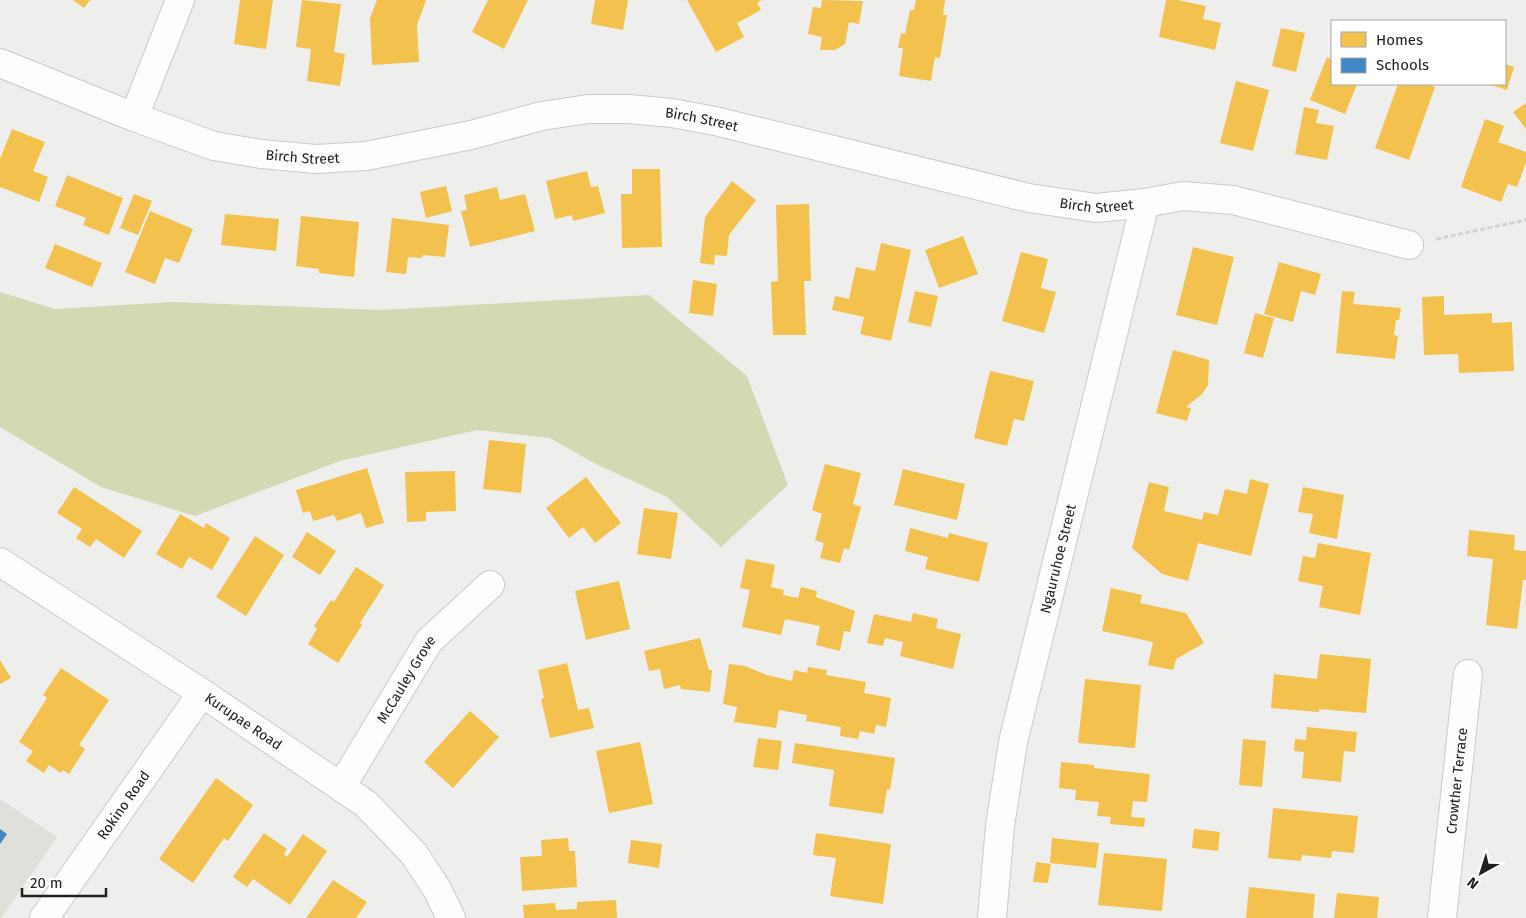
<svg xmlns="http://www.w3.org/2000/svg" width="1526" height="918" font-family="'Fira Sans',sans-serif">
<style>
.built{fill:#dfe0d9}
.green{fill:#d2d9b3}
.homes{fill:#f2c14e}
.schools{fill:#3f88c5}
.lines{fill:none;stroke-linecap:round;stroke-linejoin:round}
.street-casing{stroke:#cacac9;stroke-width:30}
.path{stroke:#d3d3d2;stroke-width:3;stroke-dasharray:5 2.5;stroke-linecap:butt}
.street{stroke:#fcfdfc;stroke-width:28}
.labels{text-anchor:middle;stroke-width:5;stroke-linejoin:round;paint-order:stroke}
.street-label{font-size:14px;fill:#20201e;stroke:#fff}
</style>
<rect width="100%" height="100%" fill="#eeefed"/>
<path class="built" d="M0,799l57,38 -56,81h-1z"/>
<path class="green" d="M0,292l55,17 118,-7 208,8 268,-15 98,81 41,109 -67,62 -54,-50 -73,-34 -44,-25 -73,-8 -137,31 -145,55 -94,-29 -101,-60z"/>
<g class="homes">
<path d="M73,0h17l-6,8z"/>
<path d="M240,0h33l-7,49 -32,-5z"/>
<path d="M302,0l39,4 -7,48 11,2 -5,32 -33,-5 4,-32 -15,-2z"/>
<path d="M377,0h49l-9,25 2,37 -47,3 -2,-47z"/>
<path d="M488,0h40l-24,49 -32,-17z"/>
<path d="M595,0h33l-5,30 -32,-6z"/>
<path d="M687,0h75l-5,3 4,7 -24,13 7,14 -28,15z"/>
<path d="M822,0l41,1 -4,23 -10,-2 -4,22 -10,6h-15l2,-13 -14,-3 5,-27 8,1z"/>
<path d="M916,0h29l-2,15h4l-7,43 -5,-1 -4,24 -32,-5 4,-28h-5l3,-15 4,1 5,-24h4z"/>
<path d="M1166,0h12l28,6 -3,13 18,4 -6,27 -56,-13z"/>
<path d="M1281,28l24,5 -9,39 -24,-6z"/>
<path d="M1327,57l5,3v24h25l-12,30 -35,-14z"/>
<path d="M1505,64l9,3 -7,23 -19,-6h17z"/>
<path d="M1236,81l33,9 -16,61 -33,-8z"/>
<path d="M1398,84h29l8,3 -26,73 -34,-12z"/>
<path d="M1526,103v26l-13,-17z"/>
<path d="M1304,107l15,3 -3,13 18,3 -7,34 -32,-6z"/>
<path d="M1485,119l19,7 -6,16 28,10v10l-9,25 -9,-3 -7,18 -40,-15z"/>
<path d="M12,129l33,13 -12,29 15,6 -9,25 -39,-15v-28z"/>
<path d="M632,169h28l2,78 -40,1 -1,-54h11z"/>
<path d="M587,171l4,16 7,-1 7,27 -32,8 -1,-6 -17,4 -9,-38z"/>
<path d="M67,175l56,23 -14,37 -26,-10 3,-7 -31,-12z"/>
<path d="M732,181l24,19 -27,35 -2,21 -12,-1 -1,10 -14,-2 5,-46z"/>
<path d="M446,186l6,25 -26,7 -6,-26z"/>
<path d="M497,187l3,13 25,-6 10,37 -65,16 -9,-36 6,-1 -3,-15z"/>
<path d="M134,194l18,7 -14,34 -18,-7z"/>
<path d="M809,204l2,77h-7l2,54h-33l-2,-53 7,-1 -2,-76z"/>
<path d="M150,211l43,18 -14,34 -14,-5 -10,26 -30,-12z"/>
<path d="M225,214l54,5 -3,32 -55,-6z"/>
<path d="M301,216l58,6 -5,55 -35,-4v-4l-23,-3z"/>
<path d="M392,218l57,7 -4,32 -22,-2 -1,3 -14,-1 -2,17 -20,-2z"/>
<path d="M963,236l15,38 -39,14 -14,-38z"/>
<path d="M881,243l30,7 -20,91 -31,-7 4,-17 -32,-7 3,-14 14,3 7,-32 19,4z"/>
<path d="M55,244l47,19 -10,24 -47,-19z"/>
<path d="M1193,247l41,10 -17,68 -41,-10z"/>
<path d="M1021,252l27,7 -7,29 15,4 -12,41 -42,-12z"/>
<path d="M1279,262l42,12 -6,21 -14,-4 -8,31 -29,-8z"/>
<path d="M693,280l24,4 -4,32 -24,-3z"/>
<path d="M915,291l23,5 -7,31 -23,-5z"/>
<path d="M1342,291l13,1 -2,12 48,4 -2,12h-3l-2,15 4,1 -3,23 -59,-6z"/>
<path d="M1444,296v19l48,-2v10l20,-1 2,49 -55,2 -1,-19 -34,1 -2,-58z"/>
<path d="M1255,313l19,5 -11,40 -19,-5z"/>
<path d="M1173,350l36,10 -1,25 -6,9 -16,13 5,1 -4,13 -31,-8z"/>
<path d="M990,371l44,10 -10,40 -10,-2 -7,27 -33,-8z"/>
<path d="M489,440l37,4 -5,49 -38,-4z"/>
<path d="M825,464l36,9 -8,31 8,3 -12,43 -5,-2 -4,15 -20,-5 4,-15 -9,-3 7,-26 -10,-4z"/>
<path d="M367,468l17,55 -18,5 -5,-15 -24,8 -3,-6 -21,6 -3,-10 -7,2 -7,-23z"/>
<path d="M903,469l62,15 -8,36 -63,-15z"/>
<path d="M455,471l1,40 -30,1v9l-19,1 -2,-50z"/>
<path d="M586,477l35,46 -26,20 -12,-16 -14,11 -23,-30z"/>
<path d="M1250,479l19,5 -18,72 -53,-13 -10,38 -26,-7 -30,-26 17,-66 20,5 -5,24 38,9 2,-8 14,3 7,-26 22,5z"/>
<path d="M74,487l68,44 -18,27 -28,-19 -6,8 -14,-9 6,-9 -25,-16z"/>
<path d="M1303,487l41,8 -7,44 -28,-6 4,-19 -15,-2z"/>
<path d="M644,508l34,5 -7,46 -34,-5z"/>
<path d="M180,514l24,14 2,-5 24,15 -18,32 -23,-13 -7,12 -26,-15z"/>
<path d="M910,528l38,10 1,-5 39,10 -9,39 -54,-13 3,-12 -23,-6z"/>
<path d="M1469,530l46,5 -1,15 12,1v29h-3l-6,49 -31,-4 7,-66 -26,-3z"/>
<path d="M307,532l29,19 -16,24 -28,-18z"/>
<path d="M255,536l29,19 -38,61 -30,-19z"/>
<path d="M1318,543l53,10 -11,62 -41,-8 4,-21 -25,-5 5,-25 12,2z"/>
<path d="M746,559l29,6 -4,22 13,3 -1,5 15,3 3,-11 16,4 -1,6 39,14 -5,21 -6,-1 -4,20 -24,-6 4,-19 -35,-7 -4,16 -39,-8 8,-37 -10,-2z"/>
<path d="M356,567l28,18 -24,38 2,2 -24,38 -30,-19 9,-15 -3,-3 17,-26 3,2z"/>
<path d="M619,581l11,48 -44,11 -11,-49z"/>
<path d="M1111,588l31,7 -2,8 46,10 18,30 -28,16 -3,11 -25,-5 5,-23 -51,-11z"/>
<path d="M913,613l25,6 -2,9 25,6 -8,35 -53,-13 3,-14 -18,-4 -2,8 -16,-3 7,-29 37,8z"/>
<path d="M700,638l9,32h3l-2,22 -29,-3 -1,-4 -16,4 -4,-20 -11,2 -5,-20z"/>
<path d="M1320,654l51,5 -5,54 -47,-4v3l-48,-4 3,-34 43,5z"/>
<path d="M0,660l11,18 -11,6z"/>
<path d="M567,663l11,47 11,-2 5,20 -44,10 -9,-39 3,-1 -6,-28z"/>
<path d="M729,664l16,2 22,9 25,6 2,-11 13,3 1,-6 19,3 -1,5 40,7 -2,11 27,5 -5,29 -10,-2 -2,9 -14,-3 -2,8 -18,-3 1,-9 -35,-6 1,-6 -28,-5 -3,18 -42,-6 3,-15 -14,-3z"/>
<path d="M61,668l48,32 -30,45 6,4 -16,25 -6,-4 -2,3 -12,-8 -5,8 -18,-12 7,-10 -14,-9 28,-44 -4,-3z"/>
<path d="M1085,679l56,6 -6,63 -57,-5z"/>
<path d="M470,711l29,26 -46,51 -29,-26z"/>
<path d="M1307,727l50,5 -2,20 -11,-1 -3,31 -39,-4 2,-26 -10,-1 1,-12 11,1z"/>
<path d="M758,738l24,3 -4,29 -25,-3z"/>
<path d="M1243,739l23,2 -4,46 -23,-2z"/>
<path d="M640,742l13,62 -44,9 -13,-62z"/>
<path d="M795,743l100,15 -5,32 -3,-1 -4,25 -54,-8 5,-36 -42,-7z"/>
<path d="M1061,762l33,3v3l56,6 -3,28 -14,-1 -2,16 14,1 -1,9 -34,-3 1,-7 -14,-1 2,-14 -24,-2 1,-10 -17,-2z"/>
<path d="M216,778l37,27 -25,36 -4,-3 -31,45 -34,-24z"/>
<path d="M1273,808l85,8 -4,37 -22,-2 -1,7 -29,-3 -1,6 -33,-3z"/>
<path d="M1194,829l26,3 -2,19 -26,-3z"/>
<path d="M264,833l23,16 -3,5 3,3 16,-23 24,17 -37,54 -37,-26 -6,8 -14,-10z"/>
<path d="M816,833l75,11 -8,60 -53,-8 6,-38 -23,-3z"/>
<path d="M568,838l1,13h6l2,36 -55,4 -2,-34 22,-1 -1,-16z"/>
<path d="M1052,838l47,5 -3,25 -46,-5z"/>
<path d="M631,840l31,4 -3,24 -31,-5z"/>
<path d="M1104,853l63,6 -5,52 -64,-6z"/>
<path d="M1036,862l15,2 -3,19 -15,-1z"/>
<path d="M333,880l34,22 -11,16h-50z"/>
<path d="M1249,887l66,7 -2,24h-67z"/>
<path d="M1337,893l42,4 -2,21h-43z"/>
<path d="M616,900l1,18h-93l-1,-13 32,-2 1,7 21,-1v-7z"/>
</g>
<path class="schools" d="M0,829l7,5 -7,10z"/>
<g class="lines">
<defs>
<g id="street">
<path id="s1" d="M0,63l134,54 80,29 47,8 55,5 50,-3 105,-21 71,-19 46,-7h41l43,4 43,8 314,77 67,10 49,-5 38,-7 50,4 176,45"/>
<path d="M134,117l46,-117"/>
<path id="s2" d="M0,562l202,131 164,111 48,50 23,35 14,29"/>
<path id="s3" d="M341,787l88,-146 61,-56"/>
<path id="s4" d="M44,918l158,-225"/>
<path id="s5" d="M992,918l8,-92 13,-84 132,-539"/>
<path id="s6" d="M1442,918l26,-244"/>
</g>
</defs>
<use href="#street" class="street-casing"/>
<path class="path" d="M1436,239l90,-19"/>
<use href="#street" class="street"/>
</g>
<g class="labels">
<g class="street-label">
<text dy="5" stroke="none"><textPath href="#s1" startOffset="724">Birch Street</textPath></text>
<text dy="5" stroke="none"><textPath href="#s1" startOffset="319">Birch Street</textPath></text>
<text dy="5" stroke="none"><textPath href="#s1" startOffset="1129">Birch Street</textPath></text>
<text dy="5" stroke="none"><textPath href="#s5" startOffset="366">Ngauruhoe Street</textPath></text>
<text dy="5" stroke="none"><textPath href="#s3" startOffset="126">McCauley Grove</textPath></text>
<text dy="5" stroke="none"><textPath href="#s2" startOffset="291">Kurupae Road</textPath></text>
<text dy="5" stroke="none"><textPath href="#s6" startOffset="138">Crowther Terrace</textPath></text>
<text dy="5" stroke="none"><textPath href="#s4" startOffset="138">Rokino Road</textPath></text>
</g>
</g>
<rect x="1331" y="20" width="175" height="65" fill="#ffffff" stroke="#a6a6a5"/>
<rect x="1341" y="32" width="25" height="15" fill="#f2c14e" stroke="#a6a6a5"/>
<text x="1376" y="45" font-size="15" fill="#20201e">Homes</text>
<rect x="1341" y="58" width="25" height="15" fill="#3f88c5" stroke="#a6a6a5"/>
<text x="1376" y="70" font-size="15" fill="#20201e">Schools</text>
<g transform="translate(1481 873) rotate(219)" stroke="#ffffff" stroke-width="4" paint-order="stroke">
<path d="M0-4L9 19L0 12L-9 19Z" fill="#20201e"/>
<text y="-8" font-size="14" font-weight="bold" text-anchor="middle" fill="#20201e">N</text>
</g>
<path d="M22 888v8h84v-8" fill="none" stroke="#20201e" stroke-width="2.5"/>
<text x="30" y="888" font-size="15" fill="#20201e" stroke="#ffffff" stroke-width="4" paint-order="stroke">20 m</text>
</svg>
